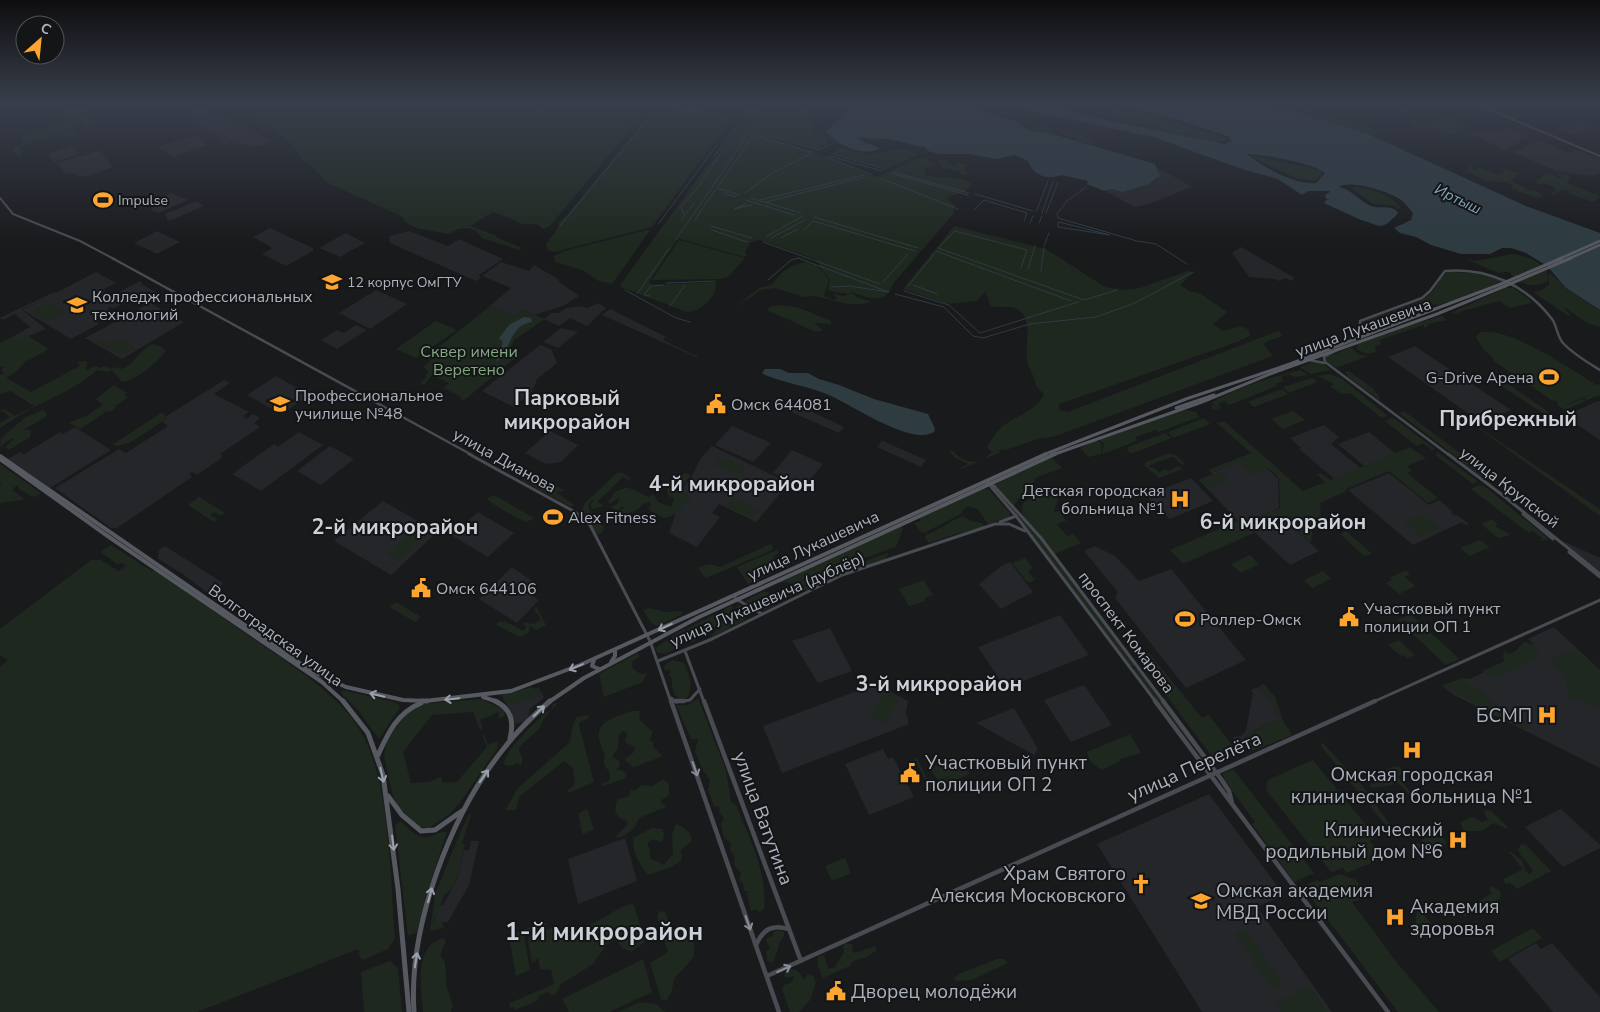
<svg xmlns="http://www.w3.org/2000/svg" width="1600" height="1012" font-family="'Nunito Sans',sans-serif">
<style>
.built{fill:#252629}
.green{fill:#1f281f}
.water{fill:#2e3b41;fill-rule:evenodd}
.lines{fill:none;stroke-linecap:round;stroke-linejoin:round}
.stream{stroke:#2e3b41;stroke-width:1}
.secondary-far3{stroke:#484b51;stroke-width:2}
.secondary-far2{stroke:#484b51;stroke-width:2.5}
.secondary-far1{stroke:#484b51;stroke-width:3}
.secondary{stroke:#484b51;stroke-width:4.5}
.primary-far2{stroke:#565960;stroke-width:3}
.primary-far1{stroke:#565960;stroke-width:4}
.primary{stroke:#565960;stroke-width:5}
.primary-bridge-far1{stroke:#565960;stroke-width:2.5}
.primary-bridge{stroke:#565960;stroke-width:3}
.oneway{stroke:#9aa0aa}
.oneway2{stroke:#888e97}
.labels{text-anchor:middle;stroke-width:4;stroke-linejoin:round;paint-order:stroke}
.far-poi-label{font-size:14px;fill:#abb2bc;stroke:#141517;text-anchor:start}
.far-water-label{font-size:15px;font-style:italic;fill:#80a4b9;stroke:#141517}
.poi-label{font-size:16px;fill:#abb2bc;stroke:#141517;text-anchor:start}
.street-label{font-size:16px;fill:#abb2bc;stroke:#141517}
.park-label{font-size:16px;fill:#82a881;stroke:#141517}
.near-poi-label{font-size:19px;fill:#abb2bc;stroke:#141517;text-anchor:start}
.near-street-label{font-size:19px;fill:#abb2bc;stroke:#141517}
.district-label{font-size:21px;font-weight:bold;fill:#ccd1d8;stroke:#141517}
.near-district-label{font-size:25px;font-weight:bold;fill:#ccd1d8;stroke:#141517}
</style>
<rect width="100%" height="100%" fill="#191a1c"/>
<g class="built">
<path d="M1418,102h48l-24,10z"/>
<path d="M195,109l8,1 14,7 6,-1 48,24 -4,4 -15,3 -21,-5 -19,8h-1l13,-6 -7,-6 4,-3 -17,-6 -10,-10 -4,-1 -2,-2z"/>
<path d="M1577,120l18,7 -20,8 -17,-6z"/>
<path d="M1508,128l21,8 -9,3v4l-15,7 -36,-16 7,-4 22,3z"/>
<path d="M197,135l10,10 -34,12 -15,-10z"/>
<path d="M1539,141l30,12 7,-3 24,9v14l-8,3 -36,-5 -43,-19z"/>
<path d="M72,146l7,8 -25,8 -6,-8z"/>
<path d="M99,151l14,16 -26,9h-10l-3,-3 -8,1 -10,-11z"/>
<path d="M1157,167l35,20 -43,17 -15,3 -28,-16 5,-2 12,3 26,-8 9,-5 1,-8z"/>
<path d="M171,193l17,7 -30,13 -8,-4 7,-3 -6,-4z"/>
<path d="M197,201l7,5 -35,15 -2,-2 -2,-5z"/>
<path d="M270,228l43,20v3l-27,15 -24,-12 10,-6 -19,-11z"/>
<path d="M157,231l23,11 -23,12 -23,-11z"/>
<path d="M409,231l39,15 11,-7 44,20 -24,16 2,3 -5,3 -86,-38 -1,-7z"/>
<path d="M346,233l19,10 -25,14 -21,-9z"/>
<path d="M1241,247l54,31 -4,3 -6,-3 -6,3 -4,-2 -26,-2 -17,-24z"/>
<path d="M501,262l28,9 5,-6 7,4 19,11 -2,1 21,15 -16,10 -29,9 -12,-5 -9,6 -23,-10 21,-18 -29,-12z"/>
<path d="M96,272l20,11 -14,7 10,6 28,-15 3,2 -2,1 19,10 -24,10 -7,-4 -15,8 -4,-1 -3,1 2,2 -2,3 2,2 -13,7 3,2 -28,15 -48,-29z"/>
<path d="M376,290l31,14 -37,25 -31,-16z"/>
<path d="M54,292l2,1 -34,17 24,19 -30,12 -4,-4 18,-10 -15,-13 -12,6 -3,-2z"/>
<path d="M150,303l34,19 -62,37 -37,-21z"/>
<path d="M598,303l8,5 -19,18 -17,-8 -11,8 -15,-7 7,-6h8l7,-5 15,-2 6,2z"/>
<path d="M610,309l56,28 -3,3 31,15 4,-1 -2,3 -94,-42z"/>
<path d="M356,325l11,5 -30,19 -16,-9 16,-10 7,3z"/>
<path d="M561,328l17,4 -20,16 -15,-6z"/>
<path d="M540,345l11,4 6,14 -20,16 -5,13 -18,15 -32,-16z"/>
<path d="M1415,346l1,1 95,63 -29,13 -94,-66z"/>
<path d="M276,376l34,19 -29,19 -34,-19z"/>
<path d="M224,380l6,3 -16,11 35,18 -6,4 3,3 7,-5 7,4 -6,5 6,4 -40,27 3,3 -26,18 -5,-3 -3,2 3,3 -75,51h-6l-56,-40 64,-39 7,4 42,-27 -5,-4 4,-3 -2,-2z"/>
<path d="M781,401l16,8 11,3 2,-1 34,16 -5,6 -62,-27z"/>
<path d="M1598,401l2,1v38l-36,-24z"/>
<path d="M1324,425l15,12 -8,7 34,28 -27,10 -39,-33 2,-1 -11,-10z"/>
<path d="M732,426l39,17 -18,19 -38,-17z"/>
<path d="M75,427l36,23 -61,38 -42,-29 12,-7 4,2 36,-22 3,2z"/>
<path d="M550,431l28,14 -17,17 -15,2 -21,-11z"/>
<path d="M299,432l24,13 -62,46 -29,-17 42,-30 4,3z"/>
<path d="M1369,432l31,25 -31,13 -31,-26z"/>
<path d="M882,441l3,1 41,18 -5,7 -44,-20z"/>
<path d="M330,446l24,13 -33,26 -24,-14z"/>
<path d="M712,446l77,37 -33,39 -37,-18 -7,9 8,4 -23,30 -28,-14 6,-17 4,-25 12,-13 10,-20z"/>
<path d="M792,450l31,14 -19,23 -31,-14z"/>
<path d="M1251,453l27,26 1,29 -38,16 -42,-44 14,-6 -4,-4z"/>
<path d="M1389,473l40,32 10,-5 14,12 -2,1 4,3 2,-1 12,9 -3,1 -4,-3 -49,23 -65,-55z"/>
<path d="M1191,478l22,23 -43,18 -23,-22 9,-4 -2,-1z"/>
<path d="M383,501l54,31 -46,43 -57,-34z"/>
<path d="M478,512l36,21 -26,24 -37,-22z"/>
<path d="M1282,518l37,33 -29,14 -37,-34z"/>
<path d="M1565,542l35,16v14l-36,-29z"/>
<path d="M165,546l58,37 -2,4 -9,8 -3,-1 -26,-20 -26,-16 2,-3 -1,-5z"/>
<path d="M1095,546l20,10 24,25 32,-12 75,91 -60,28 -71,-90 3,-6 -34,-41z"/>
<path d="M1010,562l23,30 -32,17 -22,-25 22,-18z"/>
<path d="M512,567l20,14 4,11 -5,3 8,5 -22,23 -38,-24z"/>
<path d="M1060,615l29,40 -76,30 -13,-5 -22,-33z"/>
<path d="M1554,627l46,43v98l-146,-73 -11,-8 20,-9 7,1 63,-31v-4l-5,-5z"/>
<path d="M830,628l22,43 -34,12 -26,-42z"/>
<path d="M876,684l32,17 -2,11 3,12 -127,49 -19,-47z"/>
<path d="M1084,685l28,40 -41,17 -27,-42z"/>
<path d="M1258,687l5,8 4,-1 2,3 5,8 -1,2 6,9v3l-24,11 -12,9 -2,7 -8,-9 8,-1 5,-5 7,-38 -2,-3z"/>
<path d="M542,692l2,6 -14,11 -2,9 -6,6v-2l-9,3 -1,-12 -7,-11 7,1z"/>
<path d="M1014,708l24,41 -4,6 -58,-32z"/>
<path d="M883,749l5,10 5,-2 21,40 -45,18 -24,-51z"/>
<path d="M1209,794l75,101 -27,12 75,105h-130l-105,-168z"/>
<path d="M1561,809l39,36v3l-37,19 -38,-40z"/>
<path d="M625,838l12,43 -59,23 -10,-45z"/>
<path d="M471,841h8l-10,44 -21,37 -14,1 5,-17 4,-1 14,-25 7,-30h5z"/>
<path d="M1536,943l5,6 11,-6 48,54v15h-47l-45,-53z"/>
</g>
<g class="green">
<path d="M125,102l14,6 -23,-4 -27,3h-1l4,2 -2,2h-5l-1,3 -5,4 12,-4 7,3 -9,4 2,3 -3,6 -14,-1 10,-1 -1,-2 3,-1 -4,-3 -8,3 1,2 -3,2 5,2 -3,1 3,3c-12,5 -23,-5 -31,5 -12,0 -16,3 -28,8l5,2 -3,2 2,4 -4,1 -6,-9 12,-5 -3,-7 42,-14 -5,-6 -13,2 18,-6 2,-5z"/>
<path d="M242,102h249l23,3 -16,-3h26l-4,3 12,-2 21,8 4,-1 -20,-8h116l-103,124 -7,3 -6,-5h-16l-4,-3 -24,-9 -23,14 25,9 1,2 26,11 -3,2 -37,-12 -6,-7 -7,-3 -11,1 -10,5 -32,-6 -11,-6 -2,-5 -75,-34 -18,-18 -6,-3 -12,-18 -16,-12 -16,-7 -5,-5 -3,-9z"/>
<path d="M660,102h84l-92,125 -97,25 -7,-1 -2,-7 12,-16 1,-6 7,-6z"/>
<path d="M756,102h47l11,10 -4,8 3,7 -4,4 16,6 2,6 -11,6 -77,-23z"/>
<path d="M1043,102c17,0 34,-1 51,0 34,4 69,16 101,27 12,4 23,5 34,10l-7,3 -16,-2z"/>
<path d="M1354,102l13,2 9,-2 -2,4 8,2 -1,2 5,2 5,-2 13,7 7,-2 -28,-13h8l36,17 -4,3 25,-7 19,11c-8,8 -13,9 -25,8l1,-3 -15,-4 -7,3 -13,-6 7,-3 7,1 1,-3 -5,-2 -11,2z"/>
<path d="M1305,108l56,17 20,9h-13l-70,-23z"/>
<path d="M1037,125l42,8 17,11h-7l-13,-3 2,-3 -11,-1 -11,-8 -11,2 -11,-2z"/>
<path d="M740,128l71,23 61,25 6,1 37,-18c8,-1 15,0 20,5v3h-9l-2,3 2,6c10,1 41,1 46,8l-6,7 -18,6 -1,2 8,7 -1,7 -62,72c-5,20 -26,13 -39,7l-5,2 -18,-3 -2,-2 2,-10 -11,-12v-4l-4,-4 -55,-19 -9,2 -6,10 2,3 -3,2 -64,-18 -3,1 -28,42 4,3 61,-3 2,2c0,14 -15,27 -29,28l-66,-25 -1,-2 86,-118 22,-22z"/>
<path d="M841,148c11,3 21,7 32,6 16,-2 30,-10 44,1l-29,14 -55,-16z"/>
<path d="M1248,155l63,13 10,3v4l-7,6 -16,-2z"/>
<path d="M941,159l6,1 4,6 4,1 4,-3 -5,-3h1l13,4 -4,5 5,4 -8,1 -1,-3 -20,-5 3,-3 -7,-1z"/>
<path d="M1472,165l2,1 -3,2 5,2 4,-2 16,6h6l2,-3 -3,-1 4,-1 15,5 -10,7 15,6 2,3c6,-1 12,1 16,6l-5,3 -29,-12 5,-2c-10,-5 -21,-2 -31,-6 -6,-2 -13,-6 -19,-8z"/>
<path d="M1547,173l13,5 2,-1 -7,-4 13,2 3,3 -4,5 33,13 -7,6 -23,-8 1,-2 -9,-3 -9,6h-3l7,-6 -12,-6 -4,2 -6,-3z"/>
<path d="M1350,187c18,1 41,6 52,23l-11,-5 -18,-1z"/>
<path d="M954,226l92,23 59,38 19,3 16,-2 48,-17 6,1 -14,13 9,6 12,3 26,18 -14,12 10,7 18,-5 8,4 1,6 -13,6 -178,62v6l9,2 210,-81 4,3v2l-16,6 -2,3 9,11 -220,81 -13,1 -34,12h-8l3,2 -40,17 1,-2 6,-3 -14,-7 -4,-6h3c7,10 24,15 34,6 2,-2 3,-5 6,-6l-4,-1 -2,-4c5,-6 11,-17 17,-21 13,-9 34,-16 40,-31l-8,-8c-1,-10 -7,-16 -9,-26 -3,-16 8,-39 -10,-51 -8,-5 -18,0 -26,-3l-6,-14 -8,9 -28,3 -46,-15z"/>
<path d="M648,230h2l-38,54 -13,-3 -17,-11 -27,-8 -1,-6 10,-5z"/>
<path d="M679,240l66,18 -17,19 -8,2 -68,1z"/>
<path d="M1513,254c13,2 38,10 35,27 -14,9 -29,3 -39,-9l-11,1 -32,-14 9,2z"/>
<path d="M807,262l10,4 12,13 -5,17 11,4 1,-2 -3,-4 11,2 8,-3 6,5 12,3v1l-7,2h-16l-32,-8 -11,1 -29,-9 -14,2 -27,18 25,-20 14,-4c6,-12 21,-21 34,-22z"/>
<path d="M1448,272l37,2 17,7 -43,18 -21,6 -7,-1 -6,4 1,1c-10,5 -46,22 -55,21 -5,-1 -7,-3 -10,-7l3,-2c17,-6 50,-15 64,-25 8,-6 11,-19 20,-24z"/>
<path d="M1549,272l18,17 33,22v16l-13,-4 -23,-16 1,3 6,5 -2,1 -32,-21 -3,-3 6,-1 9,-6z"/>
<path d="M1511,286l18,13 2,4 -21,5 -11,-7 -40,11v2l-8,-1 56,-26 5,2z"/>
<path d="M49,303l16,10 -18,9 -16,-10z"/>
<path d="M781,305l16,2 34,14v3l-17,-1 9,7 -7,2 -49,-22 2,-3z"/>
<path d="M490,306l23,10 8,-6 24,9 -31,21 -7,13 12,4 -8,4 -44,37 -4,2 -3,-1 1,-2 -17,-9 5,-5 -17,-8 -7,9 -3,1 -1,-3 5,-4v-4l3,-2 -6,-5 8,-7 -5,-3z"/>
<path d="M1441,316l6,4 -19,4v2l-4,2v-3l-44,15 1,4 -6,2 1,6 -9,2 -11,-5 2,-5 52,-19z"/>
<path d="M436,321l21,9 -41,28 -20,-9z"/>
<path d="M1481,332c32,-4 89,37 116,53l3,-1v11l-13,5 -3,-2 7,-4 -27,12 19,-7 3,2 -21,9 -8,-5 2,-2 -4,-3 -2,1 -61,-41 2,-1 -9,-8 -9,-13 1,-3z"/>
<path d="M27,335l22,14 -24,13 -9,10 -10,6 25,14 43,-23 6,-3 -3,-4 10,-1 -1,9 11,-4 3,2 5,-2 5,3 7,-2 3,2c13,-2 18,-18 32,-25l10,3 4,4c-9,12 -31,30 -44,31l-10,-12 -4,2 -11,-2c-18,17 -46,28 -67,39 -10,5 -20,13 -30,19v-5l10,-6 -8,-6 -2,1v-1l5,-2 10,7 19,-10 -23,-15 -11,3v-19l5,-2 -4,-2 3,-4 -4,-1v-23l12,-6 4,3z"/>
<path d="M118,338l18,10 -15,8 -25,-15 4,-2 8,5z"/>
<path d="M1351,347l7,7 10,2 -32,12 -11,-8 2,-3z"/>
<path d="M1314,361h6l11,9 -21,4 -10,-7z"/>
<path d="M1301,370l7,5 -14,2 -5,-3 -8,3 3,4 -8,3 1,2 -48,19 -5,-4 -6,3 4,4 -4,-1 1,3 -8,-2 2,-3 5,2 -7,-4c27,-16 60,-26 90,-33z"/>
<path d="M1349,371l26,19 -1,1 4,3 2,6 13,10 -45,-33 -3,-5z"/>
<path d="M1330,374l11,4 47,38 -6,2 -32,-25 -9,1 -11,-8 4,-2 -17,-8z"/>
<path d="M1312,378l5,4 -28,11 -6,-6z"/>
<path d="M1497,381l14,5 42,29 -4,2 -54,-35z"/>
<path d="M114,385l13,8 -3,2 4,3 -13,8 1,2 -6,4 -3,-1 -27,18 -11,-6 19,-8 15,-10 -7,-6z"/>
<path d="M1282,389l6,5 -34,13 -6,-5z"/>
<path d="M43,410l4,3 -1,4 -23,13h8l-1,7 -21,13 -4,-3 10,-9c-8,2 -11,5 -15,11l1,-11 25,-21z"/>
<path d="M1186,410l10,2 3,5 -40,15 -4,-2 -19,7 1,4 -35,13 2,-10 -5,-4 2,-1 73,-26z"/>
<path d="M1293,411l12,9 -22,9 -12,-10z"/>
<path d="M1404,411l82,62 -5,3 -82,-63z"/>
<path d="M161,413l4,1v6c-14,7 -37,30 -53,25z"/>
<path d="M1204,418l6,6 -37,14 -5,-6z"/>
<path d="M1391,418l4,1 40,30 -3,1 -9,-7 -6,3 -32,-25z"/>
<path d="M1224,421l79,70 22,-9 -8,-8 4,-1 9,7 80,-33 16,11 -19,8 5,5 -5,2 31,25 -10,5 -39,-32 -43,18 1,2 -27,12 1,14 7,6 -16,7 -1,13 -30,-26 -29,13 2,3 -71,31 -13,-14 68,-29 4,3 38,-16 -1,-30 -11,-10 -18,6 -13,-11 -25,10 -3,-3 42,-17 -34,-30z"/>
<path d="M1478,427l122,82v7l-119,-86z"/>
<path d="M1165,433l6,5 -40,16 -4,-5 1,-2z"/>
<path d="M1094,441h5l3,4 -1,9 -13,3 -8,-9z"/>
<path d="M1436,451l40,29 1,2 -4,2 -38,-29 2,-1z"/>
<path d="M1170,453l7,3 8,8 -3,1 -8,-8h-3l-23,9 8,3 3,4 5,-4 4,2 11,-5 3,3 -23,9 -14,-12v-3l3,-2z"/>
<path d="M723,457l21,10v5l-7,3 -22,-10 1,-6z"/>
<path d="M1051,457l11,11 -27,10v3l-6,4 4,3 8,-1 -7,4 -5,-5 -5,2 7,3 -13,8 -4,7 -20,-21z"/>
<path d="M0,464l41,29 -6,4c-6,-2 -16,-6 -18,-12l-5,5 12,9 -1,1 -23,3v-18l2,-1 -2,-1z"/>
<path d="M525,470l41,21 -10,1 18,13 -3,2 -49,-27 1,-2 -7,-2z"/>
<path d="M618,472l5,1 7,5 -1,2 -6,-3 -26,25 7,4 -12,3 -2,-7 2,1 2,-2 -2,-1 -3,3v7l4,5 3,1 8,12 -2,5 -5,1 -15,-21 2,-9z"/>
<path d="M1221,472l8,9 -20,7 -8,-8z"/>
<path d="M685,473l6,2 -11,14 12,8 -20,19 -8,2 -15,-8 2,-6 -2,-2c-8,1 -11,10 -19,10l-1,2 2,6 -4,-5 -7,-2v-2l5,-4h-4l-3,4 -8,-4 7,-3 3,-7 -10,7 -2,-2 7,-10 12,-5 22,10 4,-3 5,8 13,5 3,-8 -6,-4 -1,-6z"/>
<path d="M1479,485l5,1 65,53 -8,2 -1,-1 2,-2 -9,-7 -4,2 -58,-44z"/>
<path d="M992,487l48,52 96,127 -4,1z"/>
<path d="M983,488l6,2 21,23 -1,4 -21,7 -10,-15 -10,-3 -5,4 -2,4 -37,19 -3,-1 -7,-9 7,-2 -2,-3z"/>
<path d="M1041,492l17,7 -4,13 5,-1 7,10 -9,3 10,12 6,-2 8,9 -26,11 -31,-37 -2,-5 1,-9z"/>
<path d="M491,496h5l38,22 -7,4c-8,-3 -36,-18 -40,-23z"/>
<path d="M199,497l26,16 -4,3 -7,-4 -4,3 7,4 -3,3 -26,-17z"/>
<path d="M733,498l27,13 -7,8 -27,-13z"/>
<path d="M1421,514l18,14 -17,9 -18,-15z"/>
<path d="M963,516l7,5 12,2 2,3 -21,7 -10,-1 8,1h-3l-29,10 -4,-6 1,-2c14,-5 22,-13 37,-19z"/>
<path d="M1492,519l6,5 -3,2 16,9 -13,3 -17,-14z"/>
<path d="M901,525l2,3 -7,19 -42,15 -11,-1 -49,23 -8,-2 -8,1z"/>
<path d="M413,531l13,7 -26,23 -13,-8z"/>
<path d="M1346,531l25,22 1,1 -8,2 -24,-22z"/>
<path d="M1480,540l10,7 -20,9 -10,-8z"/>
<path d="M771,544l2,3 -1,3 -66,28 -7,-8 1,-3 9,-3 11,3z"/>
<path d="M111,545l41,26 3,-1 153,107c19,15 41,33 53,55 30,51 29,146 34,206l-7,11 -25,11 -3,-3 -2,-8 -161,63h-197v-345l8,-7 -8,-5v-26l91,-69h10l17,11 8,-5 -4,-3 -5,1 -16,-12z"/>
<path d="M777,550l2,3 -6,3 5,8 7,-3 3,5 -40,18 -11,-17z"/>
<path d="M887,553l1,3 -5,4 -44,15 -44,20 -4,-2 26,-13z"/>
<path d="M1250,555l9,9 -18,9 -10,-9z"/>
<path d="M1025,558l8,10 -5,3 7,9 -7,3 -16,-20z"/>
<path d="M843,562l10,1 -50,23 -7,-2z"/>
<path d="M1406,570l4,4 -5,3 10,9 -16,8 -13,-11 6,-3 -2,-2z"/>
<path d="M1323,571l8,8 -19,9 -8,-8z"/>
<path d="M924,580l9,15 -9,3 2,3 -17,5 -10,-17z"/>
<path d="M762,592h6l6,5v9l-12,5 -17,-10z"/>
<path d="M396,602l25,15 -6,5 -25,-15z"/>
<path d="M739,605l11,7 -1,6 -1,-7 -6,-3h-7l-2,2 6,5 2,-1 4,6 -35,18 11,-15 -6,4 -9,11 -9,-7 -2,1 1,6 -10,-9 37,-19 6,1 -5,-2 7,-3h2l-2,6z"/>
<path d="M536,606l10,19 -10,5 -6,-4 -1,7 -10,4 -22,-12v-3c12,-2 18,6 27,9l2,-4 -4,-5 12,2 6,-4v-3l-6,-7z"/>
<path d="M649,608l17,4 15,-1 2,3 -26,12 -6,-3 -8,-13z"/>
<path d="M1410,614l44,40 5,5 -13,6 -43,-40 4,-2 -3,-3 -4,2 -2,-2z"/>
<path d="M684,629l11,9v3l-5,1 -1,-7 -9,4 2,6 -2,2 -15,7 -7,-1 -3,-5z"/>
<path d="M1399,640l16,15 -8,3 -4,-3 -2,1 -13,-11z"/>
<path d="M1524,642c9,0 15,8 14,16l-47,21 -9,-8 23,-10 -3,-5 2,-1 -1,-4 6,3 7,-3z"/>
<path d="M1573,649l27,22v37l-32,-11 -3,-21 -15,-16z"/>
<path d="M638,653l2,3 -8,6 1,7 8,5 5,-1 -3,9 -39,15 -5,-23z"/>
<path d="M1149,653l53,65 7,-3 29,38 -22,9 -78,-105z"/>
<path d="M673,660l11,3c5,10 10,25 3,35 -14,3 -15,-8 -15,-19l-3,-4 2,-4 -2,-2 -4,2 -1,-4 3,-4z"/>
<path d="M1135,668l3,1 73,101 -77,-100z"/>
<path d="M1462,678l24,17 26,24h9l10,7v2l-7,1 -82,-43z"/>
<path d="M1264,684l11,13 8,24 9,14 -43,17 -8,-6c1,-13 28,-21 38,-27v-4l-6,-8 1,-3 -7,-6 2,-1 -2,-3 -4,1 -5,-8z"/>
<path d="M532,687l3,2 4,-2 2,6c-7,6 -30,13 -37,8l-2,-6z"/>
<path d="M342,690l52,12 5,3v4l-20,30 -21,-29 -17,-17z"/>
<path d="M886,691l14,8 -16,25 -14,-8z"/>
<path d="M698,698l28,72 5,32 5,3c13,32 32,69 28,104l-5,3 -3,-3 -5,2 -4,-17 2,-2 -5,-1 -1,-8 -4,-2 2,-8 -7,-8 1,-7 -5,-8 1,-7 -7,-5 -3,-14 3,-6 -5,-5 1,-6 -6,-1 -1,-2 -5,-15 2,-9 -6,-8 -9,-20 3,-13h-7l-15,-34c10,2 15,-1 22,-7z"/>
<path d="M480,699l24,10 1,7 -7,3 1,-7 -19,8 3,9 -3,1 -7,-18 -41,3 -29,37 8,31 18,-1 12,-5 2,6 14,-1 30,-35 -5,-13h2l4,11 9,-4 1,1 -1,7 -38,55 -11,11 -19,13 -10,-1 -20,-19 -6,-12 -9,-39 2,-13 6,-12 14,-19 16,-9z"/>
<path d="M558,703l-14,15 -5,11 -20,18v3l4,9 -2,6 -4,-2 -7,3 -6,-1c0,-15 31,-42 42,-53l5,-2 2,-6z"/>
<path d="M632,711h8l-1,8 14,13 -4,8 4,2v5l10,9 -31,12 -1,-4 -7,-4 9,-7 2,-6 -10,-5 2,-10 -5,-1 -3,5 -1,12 -6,9 7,3 1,5 -4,5h5l6,4 -3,5 -22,7 -1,-2 8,-3c3,-8 -2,-11 -5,-17l1,-9c-3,-4 -2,-6 -4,-10 -9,-24 13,-27 31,-34z"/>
<path d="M588,715l1,3 -9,4 -1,3 15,57 -26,11 -1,-2 8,-7 -2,-16 -9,-7 -45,36 -3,13h-11l13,-22 52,-46 2,-14 5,-11z"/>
<path d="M1130,734l11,19 -21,6 1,2 -20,9 -12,-10 -2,-8z"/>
<path d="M1322,742l42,46 32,45h-4l-71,-87z"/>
<path d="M916,757l13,25h8l19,-8 -18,6 -8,-11 23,-11 4,1 5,9 -1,3h7l1,3 -38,17 -16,-31z"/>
<path d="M1313,760l63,77 -6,4 14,17 -38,15 -3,-5 -12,4 -65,-82 2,-10z"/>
<path d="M1394,766l5,1 4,4v2l-5,4 15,18 -1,2 -15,-15h-3l-2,3 -19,3 -4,-3 18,-7 -4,-7z"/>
<path d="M1233,769l81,104 -20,9 -42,-58 3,-2 -31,-43 -2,-5z"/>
<path d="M663,779l6,5v11l-9,6 6,6 -27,11c-2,8 -11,17 -20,20l-3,-2 12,-12 -1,-3 -6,-2c-7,-6 -7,-11 -3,-20l11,-3 2,-6 4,1 7,-6 11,1z"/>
<path d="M587,809l7,20 -10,5 -2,-1 -4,-19z"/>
<path d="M1483,810l8,1 16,15v3l-13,-6 -13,8h-17l-4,-8 12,-6 10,5 6,-2z"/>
<path d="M469,814h2l-9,29 3,2c-5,14 -5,42 -20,49l-12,29h9l2,5 -14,3 5,-37 26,-63z"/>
<path d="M401,821c8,9 18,20 31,15 6,-2 9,-5 15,-4l-20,60 -9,40 -10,4 -13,-111z"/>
<path d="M676,824c8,4 14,6 16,16 -3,5 -8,6 -11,11l1,9 -11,7 -23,8c-9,-10 -15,-23 -15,-37l19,-10 10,1 2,4 -1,7 -3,2 -7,-3 -6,4 3,7v8l14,7 9,-11 -1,-19z"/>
<path d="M1436,837l7,1 3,5 -2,4 -12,4 -8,-1 -3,6 -8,-9 1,-4 5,1 5,-6z"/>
<path d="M1521,844l5,1 25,26 -34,18 -7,-6 -4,1 -3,-5 20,-10 -13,-16v-2l12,10 4,11 4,2 3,-3c-3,-8 -12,-13 -15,-21z"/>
<path d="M845,858l6,15 -19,8 -7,-15z"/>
<path d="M1340,874l16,6 12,17 -16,5 45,61 42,49h-41l-95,-125 14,-7 3,2z"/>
<path d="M1491,886l9,5 1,7 -36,19 -3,-4 1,-3 29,-17 -3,-5z"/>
<path d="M630,904l4,1 11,37 -14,10 -9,-4 -7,-9 -7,4 -16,22 -31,19 -6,11h-4l-3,-3 -9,4 -2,5 -22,9 -1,-3 -5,1 1,-5 44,-19 -3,-14 -11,-1 -2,-11 -6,5 -4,-23 1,-3 8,-5 -13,5 6,33 -14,6 -7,-40 36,-15 2,7 -6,3c4,-1 11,-4 15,-3 11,1 8,6 22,2 19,-6 34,-20 52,-26z"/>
<path d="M1417,906l16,20 -18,10z"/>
<path d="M660,911l5,1 8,23h13l8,7v15l-20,22 -2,11 -6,11 -5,-2 -11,-36 18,-11 -11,-36z"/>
<path d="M1533,928l9,10 -42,24 -9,-11z"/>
<path d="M1245,929l38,55 -10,6 -38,-56z"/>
<path d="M780,930l4,2v4c-7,8 -6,19 -12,27l-5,-2 -1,-10 4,-3 -4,-8 2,-3 5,-1v-4z"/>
<path d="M443,938l3,3 -6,14 5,7 2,26 6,17 -2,7h-28c-2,-24 -10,-66 20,-74z"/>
<path d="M846,943l7,2 -1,6 3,2 20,-7 2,4 -10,7 -14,4 -3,5 -27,12 -6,-14 1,-7 4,-2 3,2 3,12 7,-2 9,-15 -1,-6z"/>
<path d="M643,959l9,33 -43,20h-40l-7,-13z"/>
<path d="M997,959h7l4,4 -36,17 -17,1v-4l4,-3z"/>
<path d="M390,961l8,7 4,44h-38l-3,-40z"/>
<path d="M791,969l7,2 6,9 3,-5 3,-1 3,2 3,6 -6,18 -11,12h-9l-8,-23 2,-4 7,-2 3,-5 -1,-2 -5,2 -4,-2 1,-4z"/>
<path d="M1309,985l18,27h-45l-6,-9z"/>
<path d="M640,1002l16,2 9,8h-47z"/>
</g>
<g class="water">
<path d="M865,102h82l68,19 13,9 21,3 106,31 5,12 -11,8 -26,8 -12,-3 -7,2 -17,-7 1,-3 -27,-6c-13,5 -27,2 -33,-14l-13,-6 -19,4 -26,-5h-31l-11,-3 -3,-4c-14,-1 -26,-7 -39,-8 -9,-1 -15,1 -24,-2l-3,2c6,6 14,4 20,10 -16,8 -43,-4 -53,-18l15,-13 3,-6 18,-6z"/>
<path d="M997,102h37l76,19 115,23 6,-3 -1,-4 -70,-23 -51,-12h136l31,8 24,2 68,22 158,72 74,27v77l-34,-22 -19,-22 -21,-13 -15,-5h-9l-12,6h-29l-30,-9 -15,-8 -16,-4 -6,-5 17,-8 2,-7c-4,-5 -8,-10 -13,-14 -11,-7 -49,-20 -61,-12 12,3 18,11 28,17 10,7 20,-1 31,8 -1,4 -4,5 -8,9 -9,10 -18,1 -29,-1l-35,-16 -2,-2 5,-3h-3l-1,-4 5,-3 -1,-1h-21l-6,4 -24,-16 -36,-10 -86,-31 -112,-24zM1246,154c16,0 68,9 79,19l-9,10c-24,2 -52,-16 -70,-29z"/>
<path d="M524,317l7,1 1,4c-4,1 -8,2 -11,4 -12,9 -13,28 -25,36l7,-20 -4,-4 10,-13z"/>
<path d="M765,369h15l9,4h19l11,6 20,6 35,14 54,15 7,15 -1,3c-24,15 -85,-30 -110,-39 -19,-7 -39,-10 -59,-18l-3,-2z"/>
</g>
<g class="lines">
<g class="stream">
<path d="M660,105l68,13"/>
<path d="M833,154l52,15"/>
<path d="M829,156l53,15"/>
<path d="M826,157l47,18"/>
<path d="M713,158l41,-56"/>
<path d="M893,172l76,21"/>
<path d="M890,173l78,22"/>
<path d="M882,179l76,30"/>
<path d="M712,187l37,-55"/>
<path d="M1086,187l-19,14 -10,13 1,4 79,23 19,3 31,20"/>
<path d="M724,193l12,4"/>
<path d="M745,193l29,-21 38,-19"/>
<path d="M975,194l58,17"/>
<path d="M739,195l-22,-7 37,-53 57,17"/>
<path d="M751,198l50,15"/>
<path d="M746,200l48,15"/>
<path d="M760,200l104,-25"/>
<path d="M766,202l99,-25"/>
<path d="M746,204l-12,5 18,-4"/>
<path d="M974,210l10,-10 43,13 -3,8"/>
<path d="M1036,212l12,-31"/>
<path d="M1042,213l11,-32"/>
<path d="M1046,213l12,-31"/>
<path d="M685,216l-4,-9 17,-20 40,-60 80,23 12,-6"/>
<path d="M814,217l104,31"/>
<path d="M681,220l13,-17"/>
<path d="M695,220l20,-30"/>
<path d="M1059,222l51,13 -52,-8z"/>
<path d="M659,223l57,-77"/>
<path d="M1030,223l3,-7"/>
<path d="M1039,223l3,-7"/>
<path d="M560,226l102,-124"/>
<path d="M711,226l41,12"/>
<path d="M712,230l35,12"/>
<path d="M804,230l9,-9 102,30"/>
<path d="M766,237l37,-21"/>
<path d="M771,238l34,-18"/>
<path d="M781,238l17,-9"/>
<path d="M676,239l35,-50"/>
<path d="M763,242l117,42"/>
<path d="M1044,246l5,-13"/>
<path d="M936,251l135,50"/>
<path d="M1021,268l6,-18 -72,-19 -17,17 146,52 33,-10"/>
<path d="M1028,269l7,-23"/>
<path d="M1041,271l3,-23"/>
<path d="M768,280l23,-20 7,-2 91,34 -40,-6 -17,1"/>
<path d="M883,282l25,-28"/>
<path d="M667,283l48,-2"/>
<path d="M913,285l24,9"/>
<path d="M908,286l27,-33"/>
<path d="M625,290l51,28 14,4"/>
<path d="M904,291l45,14 31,28 98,-31"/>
<path d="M637,294l33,-47"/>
<path d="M895,294l49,13 29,29 10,2 47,-14 66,-7 39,-14 58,-31"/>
<path d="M650,296l-6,-1 7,-9 12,-1"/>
<path d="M670,306l15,-21"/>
</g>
<g class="secondary-far3">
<path d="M1471,102l129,54"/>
<path d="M0,198l13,16 67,27 34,18"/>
</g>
<g class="secondary-far2">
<path d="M112,258l360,197"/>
<path d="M1375,332l-10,-3 -5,-5v-3l62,-23 8,-7 15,-20c42,-4 81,14 107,48 5,7 5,17 11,24 10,11 24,19 37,27"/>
<path d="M1337,350l-13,7 1,5 124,93"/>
<path d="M1309,360l16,3"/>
</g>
<g class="secondary-far1">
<path d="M469,454l106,58 15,13 60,116 21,61"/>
<path d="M1448,454l57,43 95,77"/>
<path d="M987,482l29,34 140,186"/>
<path d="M990,485l4,1 47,52 123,164"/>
<path d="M1523,514l30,25"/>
<path d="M1000,522l16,-6"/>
<path d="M1569,552l31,25"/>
<path d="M734,595l2,4 26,15"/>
<path d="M685,651l19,51"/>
<path d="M658,661l54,-22 130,-64 153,-51h14l16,7"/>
<path d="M671,698l5,4 14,-2 10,-11"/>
<path d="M1373,702l227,-102"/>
</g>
<g class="secondary">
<path d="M671,701l108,311"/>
<path d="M675,701h9"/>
<path d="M704,701l97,260"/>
<path d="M1155,701l233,311"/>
<path d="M1163,701l58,78 8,12 3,12"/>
<path d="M756,945c7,-16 16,-21 33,-16"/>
<path d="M767,976l608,-275"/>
</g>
<g class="primary-far2">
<path d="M1176,408l38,-13"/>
<path d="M1043,455l143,-56 104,-35 211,-80"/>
<path d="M1052,455l150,-53 73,-30 162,-58 68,-28"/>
</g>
<g class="primary-far1">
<path d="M0,456l311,215 35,16 57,13 22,1 86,-10 69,-26 466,-211"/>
<path d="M0,459l109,78 213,145 22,20"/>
<path d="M594,660l-2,6 7,3"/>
<path d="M611,662l4,-6v-6"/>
<path d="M483,697l15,5"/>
<path d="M549,702l35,-24 115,-61 356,-163"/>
</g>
<g class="primary">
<path d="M343,701l25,32 15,42 15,114 11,123"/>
<path d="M421,701h6"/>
<path d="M495,701c17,8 19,21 15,38"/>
<path d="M378,755c10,-22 19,-42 43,-52"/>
<path d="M388,796l14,19 19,16 14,-1 27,-19"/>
<path d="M414,1012c-6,-86 37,-199 91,-265 13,-17 29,-32 45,-46"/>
</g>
<g class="primary-bridge-far1">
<path d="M1559,259l41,-18"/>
<path d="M1568,259l32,-14"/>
</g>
<g class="primary-bridge">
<path d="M1501,284l61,-26"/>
<path d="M1505,286l66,-28"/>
</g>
</g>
<defs><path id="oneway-shaft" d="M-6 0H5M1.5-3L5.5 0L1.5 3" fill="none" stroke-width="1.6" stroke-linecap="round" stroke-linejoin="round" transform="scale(1.25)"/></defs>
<g class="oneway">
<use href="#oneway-shaft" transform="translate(665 627) rotate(155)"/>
<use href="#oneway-shaft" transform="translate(576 667) rotate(157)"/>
<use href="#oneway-shaft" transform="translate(377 695) rotate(-167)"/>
<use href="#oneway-shaft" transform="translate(452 699) rotate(174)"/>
<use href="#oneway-shaft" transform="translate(539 711) rotate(-44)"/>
<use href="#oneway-shaft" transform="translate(382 775) rotate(77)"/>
<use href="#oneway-shaft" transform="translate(484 776) rotate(-55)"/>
<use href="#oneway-shaft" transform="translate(393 843) rotate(83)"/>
<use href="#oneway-shaft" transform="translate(430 895) rotate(-75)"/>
<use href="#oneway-shaft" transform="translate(416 960) rotate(-81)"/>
</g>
<g class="oneway2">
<use href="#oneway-shaft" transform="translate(695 769) rotate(71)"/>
<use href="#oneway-shaft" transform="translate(748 923) rotate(71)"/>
<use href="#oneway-shaft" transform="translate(784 969) rotate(-24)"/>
</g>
<linearGradient id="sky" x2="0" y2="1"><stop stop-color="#0e0e0f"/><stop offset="0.42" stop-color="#383e4b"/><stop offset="1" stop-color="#383e4b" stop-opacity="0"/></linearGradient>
<rect width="1600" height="244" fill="url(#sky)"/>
<defs>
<symbol id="stadium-bare" viewBox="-9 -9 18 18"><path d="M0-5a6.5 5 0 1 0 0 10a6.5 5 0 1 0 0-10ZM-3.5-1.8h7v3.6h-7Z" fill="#fea52f" stroke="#141517" stroke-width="2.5" paint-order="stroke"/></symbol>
<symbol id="university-bare" viewBox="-9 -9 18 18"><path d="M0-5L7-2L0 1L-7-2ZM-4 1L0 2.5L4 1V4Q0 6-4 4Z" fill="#fea52f" stroke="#141517" stroke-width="2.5" paint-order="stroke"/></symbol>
<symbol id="civic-bare" viewBox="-9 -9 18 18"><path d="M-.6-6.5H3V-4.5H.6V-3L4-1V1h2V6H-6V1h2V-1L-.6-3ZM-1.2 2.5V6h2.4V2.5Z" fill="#fea52f" stroke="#141517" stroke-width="2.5" paint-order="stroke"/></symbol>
<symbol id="hospital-bare" viewBox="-9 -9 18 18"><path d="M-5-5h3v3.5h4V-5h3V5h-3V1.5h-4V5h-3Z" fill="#fea52f" stroke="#141517" stroke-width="2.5" paint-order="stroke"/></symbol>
<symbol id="church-bare" viewBox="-9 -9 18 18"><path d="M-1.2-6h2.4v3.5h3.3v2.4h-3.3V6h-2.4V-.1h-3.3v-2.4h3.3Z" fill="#fea52f" stroke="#141517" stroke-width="2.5" paint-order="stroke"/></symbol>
</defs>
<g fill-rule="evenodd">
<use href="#stadium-bare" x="89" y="186" width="28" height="28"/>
<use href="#university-bare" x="318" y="268" width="28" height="28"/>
<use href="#university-bare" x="63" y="291" width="28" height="28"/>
<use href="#stadium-bare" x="1535" y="363" width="28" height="28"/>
<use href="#university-bare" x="266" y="390" width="28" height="28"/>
<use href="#civic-bare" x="702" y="390" width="28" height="28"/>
<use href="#hospital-bare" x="1166" y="485" width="28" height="28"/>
<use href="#stadium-bare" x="539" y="503" width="28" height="28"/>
<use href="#civic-bare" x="407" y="574" width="28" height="28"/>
<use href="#civic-bare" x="1335" y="603" width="28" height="28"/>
<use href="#stadium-bare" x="1171" y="605" width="28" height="28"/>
<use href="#hospital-bare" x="1533" y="701" width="28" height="28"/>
<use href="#hospital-bare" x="1398" y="736" width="28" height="28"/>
<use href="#civic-bare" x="896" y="759" width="28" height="28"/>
<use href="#hospital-bare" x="1444" y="826" width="28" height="28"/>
<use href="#church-bare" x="1127" y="870" width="28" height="28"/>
<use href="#university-bare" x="1187" y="887" width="28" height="28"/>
<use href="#hospital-bare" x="1381" y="903" width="28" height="28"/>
<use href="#civic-bare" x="822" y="977" width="28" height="28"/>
</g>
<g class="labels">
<g class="far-poi-label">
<text x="118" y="205">Impulse</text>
<text x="347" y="287">12 корпус ОмГТУ</text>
</g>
<g class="far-water-label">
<text transform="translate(1458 199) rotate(26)" y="5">Иртыш</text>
</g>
<g class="poi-label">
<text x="92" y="302">Колледж профессиональных<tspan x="92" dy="18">технологий</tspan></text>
<text x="1534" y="383" text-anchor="end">G-Drive Арена</text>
<text x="295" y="401">Профессиональное<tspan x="295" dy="18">училище №48</tspan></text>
<text x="731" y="410">Омск 644081</text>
<text x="1165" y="496" text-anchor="end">Детская городская<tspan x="1165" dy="18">больница №1</tspan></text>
<text x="568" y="523">Alex Fitness</text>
<text x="436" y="594">Омск 644106</text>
<text x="1364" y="614">Участковый пункт<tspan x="1364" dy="18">полиции ОП 1</tspan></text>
<text x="1200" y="625">Роллер-Омск</text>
</g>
<g class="street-label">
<text transform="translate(1363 327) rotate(-20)" y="6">улица Лукашевича</text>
<text transform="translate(505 460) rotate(29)" y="6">улица Дианова</text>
<text transform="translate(1510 487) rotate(38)" y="6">улица Крупской</text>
<text transform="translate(813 545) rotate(-25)" y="6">улица Лукашевича</text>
<text transform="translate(767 599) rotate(-24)" y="6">улица Лукашевича (дублёр)</text>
<text transform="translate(1127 632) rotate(53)" y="6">проспект Комарова</text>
<text transform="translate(276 635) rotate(36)" y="6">Волгоградская улица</text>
</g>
<g class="park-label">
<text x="469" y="357">Сквер имени<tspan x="469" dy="18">Веретено</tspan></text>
</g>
<g class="near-poi-label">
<text x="1532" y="722" text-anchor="end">БСМП</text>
<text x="925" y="769">Участковый пункт<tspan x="925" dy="22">полиции ОП 2</tspan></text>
<text x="1412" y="781" text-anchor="middle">Омская городская<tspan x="1412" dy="22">клиническая больница №1</tspan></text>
<text x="1443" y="836" text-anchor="end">Клинический<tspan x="1443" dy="22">родильный дом №6</tspan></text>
<text x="1126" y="880" text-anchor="end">Храм Святого<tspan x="1126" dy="22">Алексия Московского</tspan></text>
<text x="1216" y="897">Омская академия<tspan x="1216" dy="22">МВД России</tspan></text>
<text x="1410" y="913">Академия<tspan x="1410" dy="22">здоровья</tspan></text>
<text x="851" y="998">Дворец молодёжи</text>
</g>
<g class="near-street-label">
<text transform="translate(1194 766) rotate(-24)" y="7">улица Перелёта</text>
<text transform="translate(764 818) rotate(70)" y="7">улица Ватутина</text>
</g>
<g class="district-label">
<text x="567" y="405">Парковый<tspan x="567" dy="24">микрорайон</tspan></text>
<text x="1508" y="426">Прибрежный</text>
<text x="732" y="491">4-й микрорайон</text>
<text x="1283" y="529">6-й микрорайон</text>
<text x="395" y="534">2-й микрорайон</text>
<text x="939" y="691">3-й микрорайон</text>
</g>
<g class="near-district-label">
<text x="604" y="940">1-й микрорайон</text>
</g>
</g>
<g transform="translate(40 40) rotate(27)"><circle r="24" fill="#141517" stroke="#505459"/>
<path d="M0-4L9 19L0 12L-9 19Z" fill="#fea52f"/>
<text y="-8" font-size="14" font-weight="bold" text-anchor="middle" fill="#abb2bc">С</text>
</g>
</svg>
